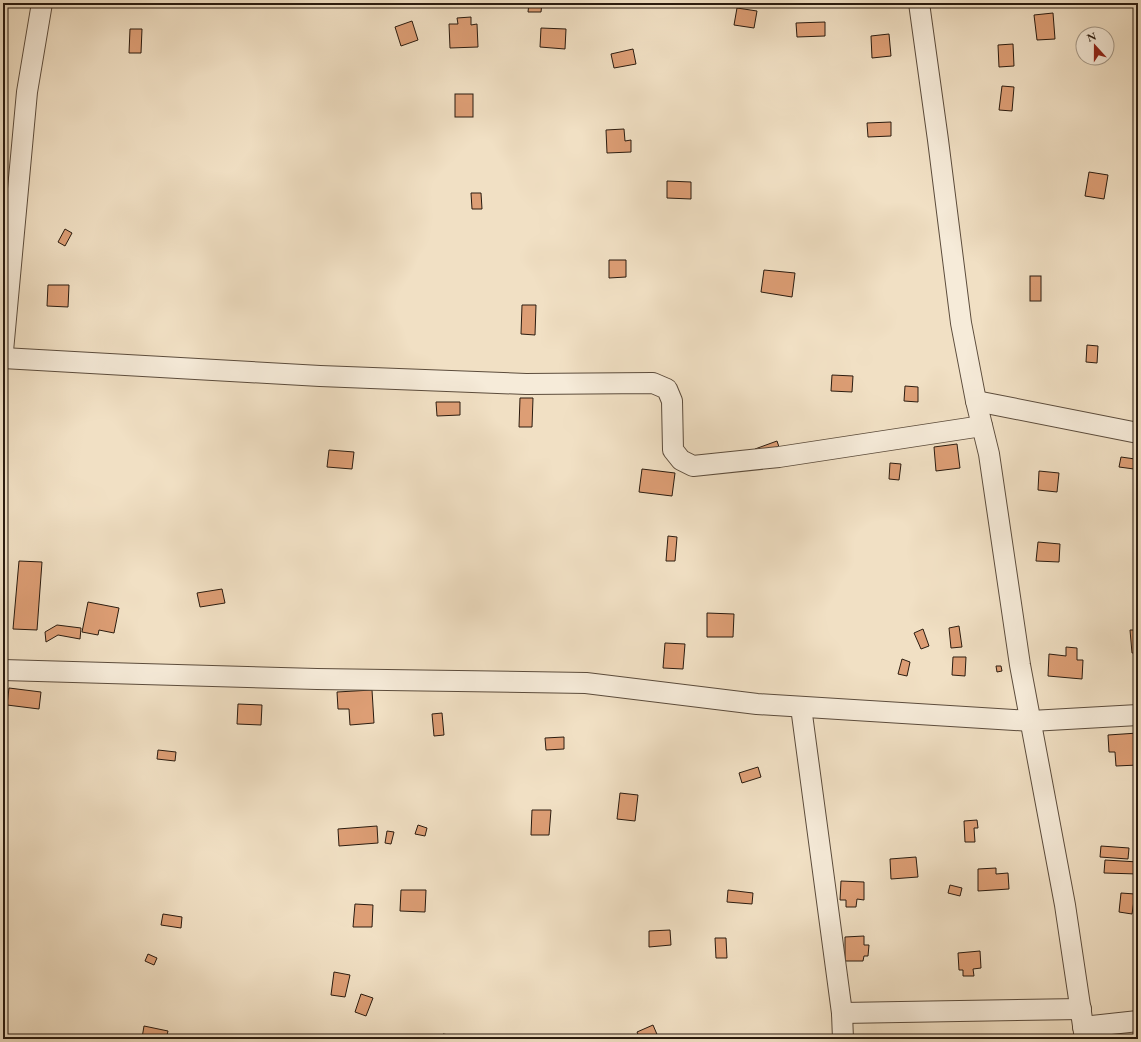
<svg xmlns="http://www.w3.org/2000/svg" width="1141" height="1042" font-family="'EB Garamond',serif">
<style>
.building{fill:#dd9e75;stroke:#2a1b0f}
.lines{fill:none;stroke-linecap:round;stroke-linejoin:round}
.street-casing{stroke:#5c4c3c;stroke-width:22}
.street{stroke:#f6ebd9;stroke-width:20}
</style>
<rect width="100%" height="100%" fill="#f1e0c4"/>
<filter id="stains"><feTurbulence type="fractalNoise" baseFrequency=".005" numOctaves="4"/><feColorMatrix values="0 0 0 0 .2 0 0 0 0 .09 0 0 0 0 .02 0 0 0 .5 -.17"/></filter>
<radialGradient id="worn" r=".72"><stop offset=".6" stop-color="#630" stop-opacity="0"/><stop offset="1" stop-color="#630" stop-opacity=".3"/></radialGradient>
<g class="building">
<path d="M529,3h13l-1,9h-13z"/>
<path d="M737,8l20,3 -3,17 -20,-3z"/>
<path d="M1053,13l2,26 -18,1 -3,-25z"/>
<path d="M471,17v8l6,-1 1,23 -28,1 -1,-24h9l-1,-6z"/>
<path d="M412,21l6,19 -17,6 -6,-19z"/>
<path d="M825,22v14l-28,1 -1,-14z"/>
<path d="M541,28l25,1 -1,20 -25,-2z"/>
<path d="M130,29h12l-1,24h-12z"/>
<path d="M889,34l2,22 -19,2 -1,-22z"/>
<path d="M1013,44l1,22 -15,1 -1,-22z"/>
<path d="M633,49l3,15 -22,4 -3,-14z"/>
<path d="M1002,86l12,1 -2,24 -13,-1z"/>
<rect x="455" y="94" width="18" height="23"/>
<path d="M891,122v14l-23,1 -1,-14z"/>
<path d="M624,129l1,12 6,-1v12l-24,1 -1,-23z"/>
<path d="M1089,172l19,3 -4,24 -19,-3z"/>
<path d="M667,181l24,1v17l-24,-1z"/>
<path d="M471,193h10l1,16h-10z"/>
<path d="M65,229l7,4 -7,13 -7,-4z"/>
<path d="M609,260h17v17l-17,1z"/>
<path d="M764,270l31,3 -3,24 -31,-5z"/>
<rect x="1030" y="276" width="11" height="25"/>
<path d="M48,285h21l-1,22 -21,-1z"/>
<path d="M522,305h14l-1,30 -14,-1z"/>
<path d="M1087,345l11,1 -1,17 -11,-1z"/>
<path d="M832,375l21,1 -1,16 -21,-1z"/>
<path d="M905,386l13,1v15l-14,-1z"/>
<path d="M520,398h13l-1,29h-13z"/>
<path d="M436,402h24v13l-23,1z"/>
<path d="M777,441l3,9 -21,8 -4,-9z"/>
<path d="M957,444l3,24 -24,3 -2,-24z"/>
<path d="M329,450l25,2 -2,17 -25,-2z"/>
<path d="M1121,457l14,2 -1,10 -15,-2z"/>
<path d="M890,463l11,1 -2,16 -10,-1z"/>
<path d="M642,469l33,4 -3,23 -33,-4z"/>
<path d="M1039,471l20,2 -2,19 -19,-2z"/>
<path d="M668,536l9,1 -2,24h-9z"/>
<path d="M1038,542l22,2 -1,18 -23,-1z"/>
<path d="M19,561l23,1 -5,68 -24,-1z"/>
<path d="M222,589l3,14 -25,4 -3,-14z"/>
<path d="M88,602l31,6 -5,25 -15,-3 -1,5 -16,-3z"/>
<path d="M707,613l27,1 -1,23h-26z"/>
<path d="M57,625l24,3 -1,11 -22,-4 -12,7 -1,-10z"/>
<path d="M959,626l3,21 -11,1 -2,-20z"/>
<path d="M923,629l6,17 -8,3 -7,-16z"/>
<path d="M1130,630h8v23h-6z"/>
<path d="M665,643l20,1 -2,25 -20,-1z"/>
<path d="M1066,647l11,1v12h6l-1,19 -34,-3 1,-22 17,2z"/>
<path d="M953,657h13l-1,19 -13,-1z"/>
<path d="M902,659l8,3 -3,14 -9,-2z"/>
<path d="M996,666h5l1,5 -5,1z"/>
<path d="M9,688l32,4 -2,17 -32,-4z"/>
<path d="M372,690l2,33 -24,2 -1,-16h-11l-1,-17z"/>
<path d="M238,704l24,1 -1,20 -24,-1z"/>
<path d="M442,713l2,22 -10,1 -2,-22z"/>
<path d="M1138,733v32l-22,1 -1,-14h-6l-1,-17z"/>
<path d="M564,737v12l-18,1 -1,-12z"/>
<path d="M158,750l18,2 -1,9 -18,-2z"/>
<path d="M758,767l3,10 -19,6 -3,-10z"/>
<path d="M620,793l18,2 -3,26 -18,-2z"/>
<path d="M532,810h19l-2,25h-18z"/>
<path d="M977,820l1,8h-4l1,14h-10l-1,-21z"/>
<path d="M418,825l9,3 -2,8 -10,-2z"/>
<path d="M377,826l1,17 -39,3 -1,-17z"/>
<path d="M1137,827h1v30h-3z"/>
<path d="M387,831l7,1 -3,12 -6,-1z"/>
<path d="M1101,846l28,2 -1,11 -28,-2z"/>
<path d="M916,857l2,20 -27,2 -1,-20z"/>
<path d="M1105,860l33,2v12l-34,-1z"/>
<path d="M996,868v6l12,-1 1,16 -31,2v-22z"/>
<path d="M841,881l23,1v18l-7,-1 -1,8h-10v-7h-6z"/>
<path d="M950,885l12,3 -2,8 -12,-3z"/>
<path d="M401,890h25l-1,22 -25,-1z"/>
<path d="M728,890l25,3 -1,11 -25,-2z"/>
<path d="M1121,893l14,1 -3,20 -13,-2z"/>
<path d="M355,904l18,1 -1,22h-19z"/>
<path d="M163,914l19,3 -1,11 -20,-3z"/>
<path d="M670,930l1,15 -22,2v-16z"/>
<path d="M864,936v9h5l-1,11h-4l-1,5h-18v-24z"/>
<path d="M715,938h11l1,20h-11z"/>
<path d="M980,951l1,17 -8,1 1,7h-11v-6h-4l-1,-17z"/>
<path d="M148,954l9,4 -3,7 -9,-4z"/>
<path d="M334,972l16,3 -5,22 -14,-2z"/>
<path d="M361,994l12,4 -7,18 -11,-4z"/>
<path d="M653,1025l6,14h-19l-3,-7z"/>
<path d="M144,1026l24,5 -2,8 -24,-1z"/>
<path d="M443,1034l24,4v1h-25z"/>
<path d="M612,1035l15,1v3h-15z"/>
</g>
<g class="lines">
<defs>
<g id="street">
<path d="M919,3l19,137 23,183 15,78 13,53 31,211 45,240 20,134"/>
<path d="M3,351l24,-259 15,-89"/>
<path d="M3,358l317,18 206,8 127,-1 14,6 5,12 1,49 8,10 12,6 86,-9 203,-31"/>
<path d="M976,401l162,32"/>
<path d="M3,670l314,9 269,4 171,21 274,17 107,-6"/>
<path d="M801,707l41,306 1,26"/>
<path d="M842,1013l239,-4"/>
<path d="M1083,1027l55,-6"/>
</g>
</defs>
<use href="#street" class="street-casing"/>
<use href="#street" class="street"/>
</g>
<rect width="1141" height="1042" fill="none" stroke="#f1e0c4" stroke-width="16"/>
<rect x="4" y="4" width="1133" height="1034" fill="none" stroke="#2a1b0f" stroke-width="2"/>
<rect x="8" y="8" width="1125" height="1026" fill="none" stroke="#2a1b0f"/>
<g transform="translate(1095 46) rotate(339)"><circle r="19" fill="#f6ebd9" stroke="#a49888"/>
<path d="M0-3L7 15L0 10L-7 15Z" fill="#8f2418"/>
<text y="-6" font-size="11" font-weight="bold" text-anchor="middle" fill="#2a1b0f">N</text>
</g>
<rect width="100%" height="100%" filter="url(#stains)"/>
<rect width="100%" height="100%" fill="url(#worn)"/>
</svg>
